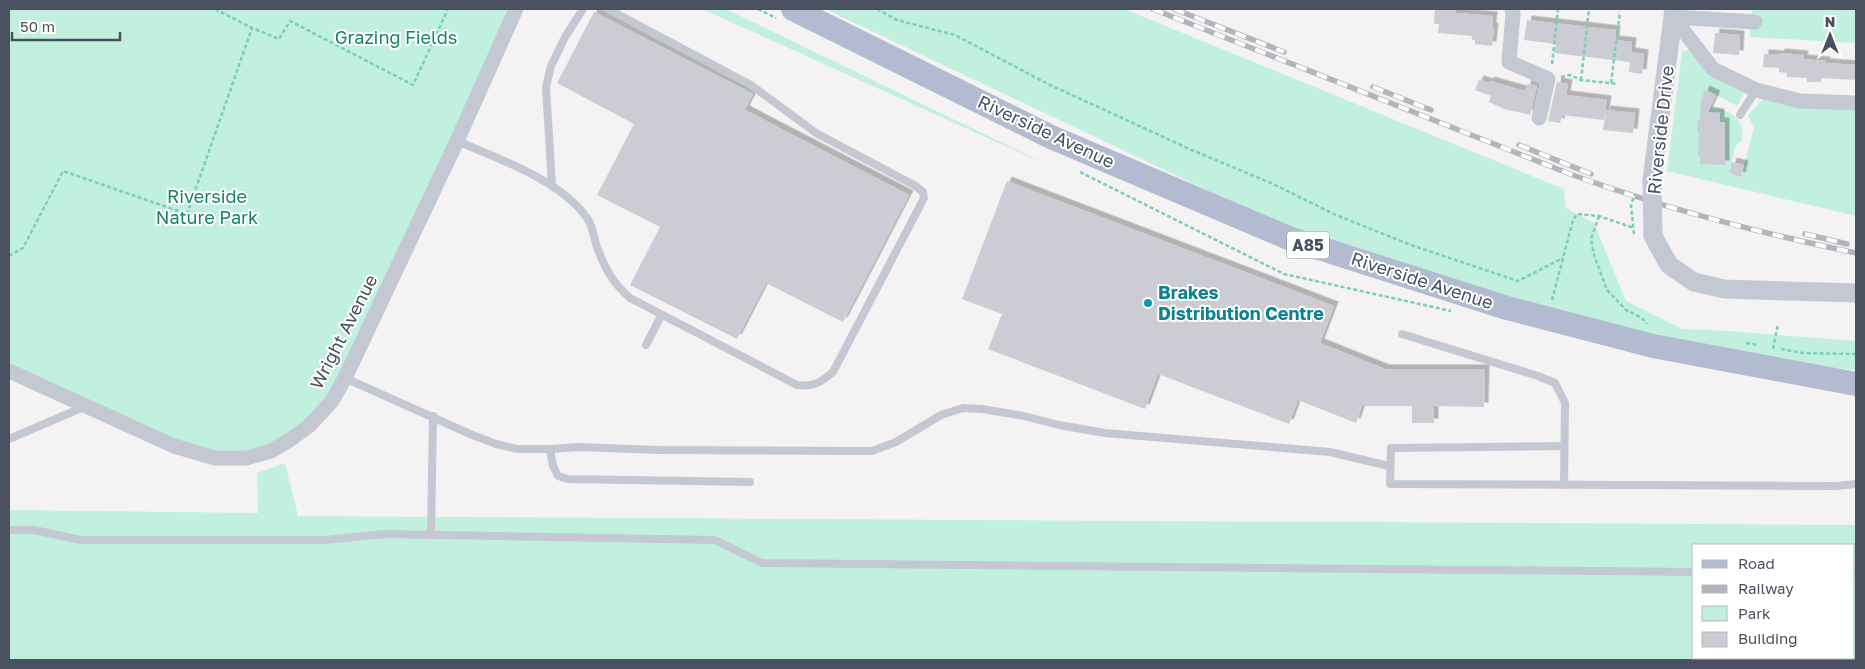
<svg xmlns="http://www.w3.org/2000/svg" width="1865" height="669" font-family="'Golos Text',sans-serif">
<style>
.green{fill:#c2f0de;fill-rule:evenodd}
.building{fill:#cccdd4;filter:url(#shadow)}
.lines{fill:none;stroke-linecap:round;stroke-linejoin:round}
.path{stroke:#79cfb7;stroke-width:2.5;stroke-dasharray:4 2.5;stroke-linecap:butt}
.service{stroke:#c3c8d3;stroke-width:8}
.minor{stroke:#c3c8d3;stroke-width:15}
.tertiary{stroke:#c3c8d3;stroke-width:19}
.primary{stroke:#b2bbd0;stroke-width:24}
.rail-casing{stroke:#b4b5bc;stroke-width:5.5}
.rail{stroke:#fff;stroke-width:4;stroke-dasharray:11;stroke-linecap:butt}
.path-bridge{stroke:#79cfb7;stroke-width:2.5;stroke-dasharray:4 2.5;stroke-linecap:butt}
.tertiary-bridge{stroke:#c3c8d3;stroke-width:19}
.culture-dot{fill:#0f9aa8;stroke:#fff;stroke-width:2}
.labels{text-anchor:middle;stroke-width:4;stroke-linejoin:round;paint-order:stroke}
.shield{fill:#fff;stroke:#808490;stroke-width:1}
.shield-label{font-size:16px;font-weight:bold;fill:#495060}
.park-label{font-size:18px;fill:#188365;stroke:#fff}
.street-label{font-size:18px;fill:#495060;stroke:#fff}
.culture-label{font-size:18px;font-weight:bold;fill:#0d838f;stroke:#fff;text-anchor:start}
</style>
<defs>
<filter id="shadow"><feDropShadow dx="4.5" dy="-4.5" stdDeviation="0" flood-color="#0004"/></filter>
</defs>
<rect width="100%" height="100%" fill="#f4f2f2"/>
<g class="green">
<path d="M9,9h507l-171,369 -54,61 -76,19 -206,-87z"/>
<path d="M702,9h24l328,159z"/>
<path d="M825,9h299l440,180 2,19 28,15 32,78 56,28 45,2 129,10v29l-80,-6 -106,-22 -209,-57 -161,-51z"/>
<path d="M1752,9h104v34l-106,-6z"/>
<path d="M1691,50l54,41 -8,15 -31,-16 -5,10c20,11 45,12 41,40l-6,5 -7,29 12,2 13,-48 -6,-13 17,-18 91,13v106l-189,-45 15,-120z"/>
<path d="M285,463l13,53 1558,9v135h-1847v-150l249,3 -1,-40zM1694,545h160v113h-160z"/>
</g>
<g class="building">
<path d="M1435,9h21v4l37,3 -1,11 2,1 -2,18 -17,-2v-4h-3v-4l-34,-3 1,-9h-5z"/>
<path d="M594,12l159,82 -8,16 164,85 -66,127 -77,-39 -29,56 -107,-54 30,-58 -63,-32 37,-71 -77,-41z"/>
<path d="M1527,20l89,10 -1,10 17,2 -1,10 13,2 -2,20 -13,-2 1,-10 -76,-9 2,-9 -32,-4z"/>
<path d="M1715,33l25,2 -1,20 -26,-2z"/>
<path d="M1780,53l24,2 -1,4 23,2v2l30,2v15l-35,-2v4h-14v-4l-20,-1v-4l-8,-1v-4l-16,-1 1,-13 16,1z"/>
<path d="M1479,80l10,3 1,-2 35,10 2,-7 10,2 -7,29 -26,-6 -15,-7 2,-6 -16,-6z"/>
<path d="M1557,82l11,2 -2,11 41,5 -3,20 -42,-5 -2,8 -12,-2z"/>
<path d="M1705,90l11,5 -8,17 12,1v9h5v43l-25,-1v-8h-2l1,-23h-2l1,-13h2l1,-20z"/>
<path d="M1606,110l29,3 -2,20 -30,-3z"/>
<path d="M1732,162l12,3 -3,12 -12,-4z"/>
<path d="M1007,181l327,125 -14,37 65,26h100l-1,38 -50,-1v17h-22v-17h-50l-6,17 -58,-23 -9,24 -131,-50 -13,35 -157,-60 14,-35 -40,-15z"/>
</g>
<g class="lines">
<g class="path">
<path d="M215,9l37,19 27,11 11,-18 123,64 35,-76"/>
<path d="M758,9l18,9"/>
<path d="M877,9l20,11 58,15 95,50 144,66 77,32 65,32 75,30 107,36 45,-23"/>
<path d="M1552,64l6,-55"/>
<path d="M1561,77l9,-2 11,5 37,4"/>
<path d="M1581,80l8,-71"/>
<path d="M1611,83l9,-71"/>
<path d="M1080,172l204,102 167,37"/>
<path d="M1599,216l-8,23 3,16 13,35 19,20 16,8 5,6"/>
<path d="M9,254l2,1 12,-7 40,-77 124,43 65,-186"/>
<path d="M1552,300l21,-80 4,-6 22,2 35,12"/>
<path d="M1746,343l12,2"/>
<path d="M1773,349l5,-25"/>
<path d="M1781,349l22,4 53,1"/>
</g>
<g class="service">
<path d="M1740,115l16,-25"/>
<path d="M457,141c42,18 103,39 130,77 6,8 7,21 10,29 8,22 16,36 33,51l167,87c17,2 23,-2 36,-13l91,-174 -1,-6 -9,-7 -98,-52 -65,-48 -143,-76"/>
<path d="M552,186l-6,-99 5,-21 14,-29 18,-28"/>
<path d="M1402,334l136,42 17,7 10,20 -1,82"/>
<path d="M646,345l15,-29"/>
<path d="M345,378l125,56 26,10 21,5h33l30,-2 78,3 214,1 24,-9 45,-27 22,-7 19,1 42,7 35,9 46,8 225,19 59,14"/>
<path d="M9,439l77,-33"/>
<path d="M1564,446l-173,2 -1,36 446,2 20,-2"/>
<path d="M550,449l3,17 5,10 10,3 182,3"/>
<path d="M9,530h25l47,10h244l59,-6 331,6 47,23 932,9"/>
<path d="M431,535l2,-119"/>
<path d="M1854,574h2"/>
</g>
<g class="minor">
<path d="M1512,9l1,5 -4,48 39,17 -9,39"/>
<path d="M1673,17l40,52 43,21 44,11 56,2"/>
<path d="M1673,17l82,5"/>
<path d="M9,371l165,75 41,12h31l25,-7 20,-12 19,-14 22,-24 13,-23 112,-237 59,-132"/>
</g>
<g class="tertiary">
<path d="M1652,180l22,-171"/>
<path d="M1653,236l16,29 25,17 30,7 132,4"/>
</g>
<path class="primary" d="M793,9l258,128 240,102 216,69 146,38 203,38"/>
<defs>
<g id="rail">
<path d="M1153,9l417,165c93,34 189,59 286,79"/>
<path d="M1174,9l110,43"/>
<path d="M1373,87l58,23"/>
<path d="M1519,145l72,29"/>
<path d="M1805,234l42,10"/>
</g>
</defs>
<use href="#rail" class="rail-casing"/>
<use href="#rail" class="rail"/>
<path class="path-bridge" d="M1634,234l-3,-29 4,-11"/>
<path class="tertiary-bridge" d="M1652,180l1,56"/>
</g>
<circle class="culture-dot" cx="1148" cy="303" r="5"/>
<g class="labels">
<rect class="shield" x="1287" y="231.5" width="42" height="27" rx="4"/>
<g class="shield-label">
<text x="1308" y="251">A85</text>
</g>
<g class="park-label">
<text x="396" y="44">Grazing Fields</text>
<text x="207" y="203">Riverside<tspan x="207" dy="21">Nature Park</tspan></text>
</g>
<g class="street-label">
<text transform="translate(1661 130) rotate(-84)" y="6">Riverside Drive</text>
<text transform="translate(1046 132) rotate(25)" y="6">Riverside Avenue</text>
<text transform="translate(1422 281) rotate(18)" y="6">Riverside Avenue</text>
<text transform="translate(344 332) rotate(-63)" y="6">Wright Avenue</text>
</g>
<g class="culture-label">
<text x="1158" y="299">Brakes<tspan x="1158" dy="21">Distribution Centre</tspan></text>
</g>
</g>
<rect width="1865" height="669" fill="none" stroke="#495060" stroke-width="20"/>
<rect x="1692" y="544" width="162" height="115" fill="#ffffff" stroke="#b6b9bf"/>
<rect x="1702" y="560" width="25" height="8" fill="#b2bbd0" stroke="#b6b9bf"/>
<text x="1738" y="569" font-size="15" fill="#495060">Road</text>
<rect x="1702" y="585" width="25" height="8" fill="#b4b5bc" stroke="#b6b9bf"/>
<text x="1738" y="594" font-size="15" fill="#495060">Railway</text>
<rect x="1702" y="606" width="25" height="15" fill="#c2f0de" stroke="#b6b9bf"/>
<text x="1738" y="619" font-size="15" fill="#495060">Park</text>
<rect x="1702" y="632" width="25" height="15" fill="#cccdd4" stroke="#b6b9bf"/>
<text x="1738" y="644" font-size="15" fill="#495060">Building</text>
<g transform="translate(1830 35)" stroke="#ffffff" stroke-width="4" paint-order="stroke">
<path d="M0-4L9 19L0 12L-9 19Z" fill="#495060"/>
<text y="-8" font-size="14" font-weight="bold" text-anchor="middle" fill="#495060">N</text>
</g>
<path d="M12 32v8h108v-8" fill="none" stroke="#495060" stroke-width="2.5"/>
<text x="20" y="32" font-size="15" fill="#495060" stroke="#ffffff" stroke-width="4" paint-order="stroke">50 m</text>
</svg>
